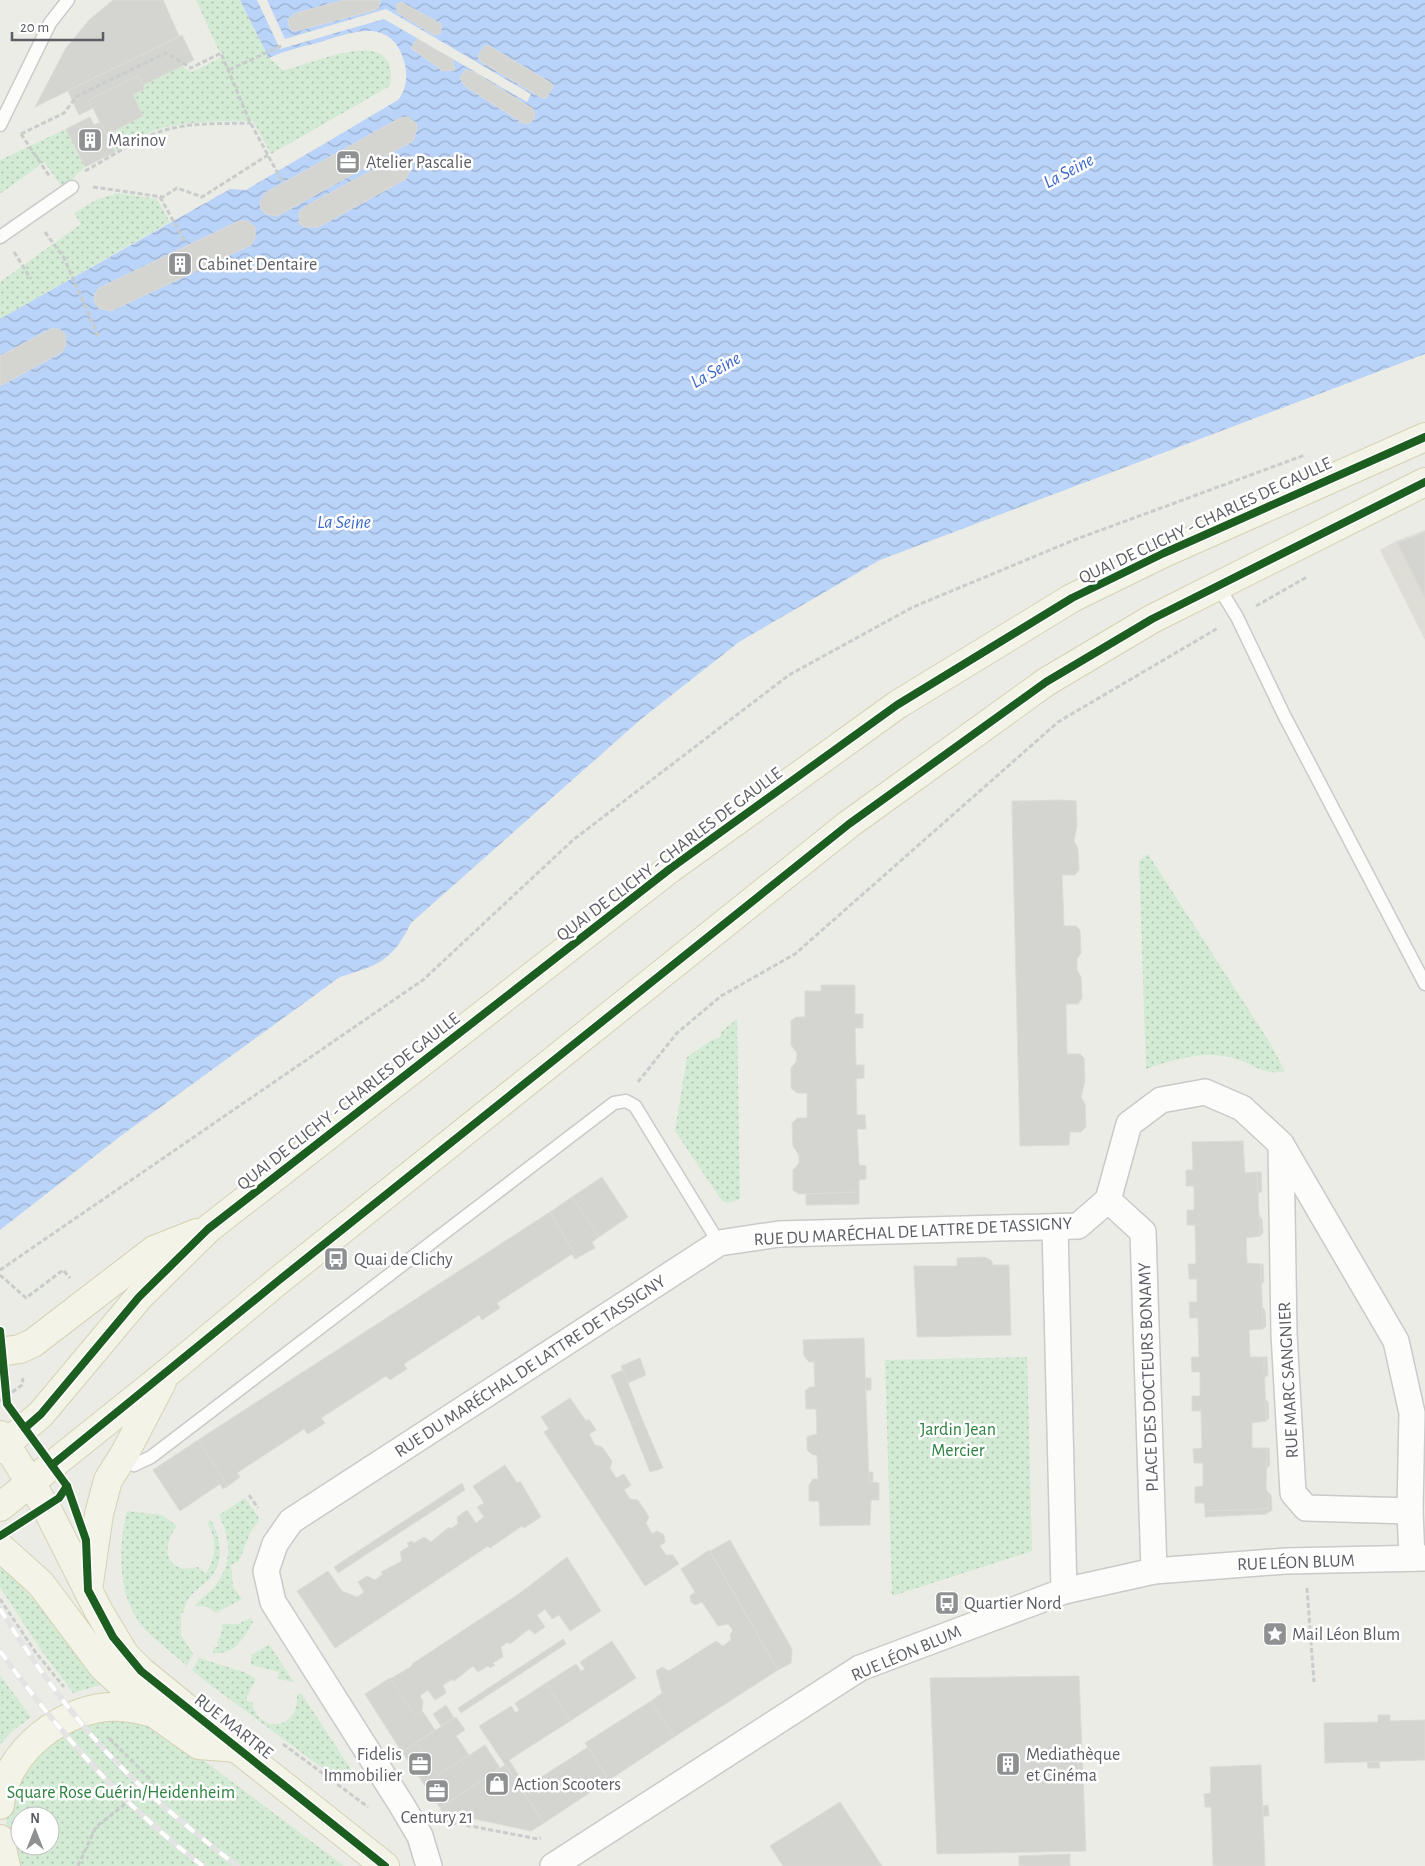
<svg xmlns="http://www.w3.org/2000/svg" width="1425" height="1866" font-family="'Alegreya Sans',sans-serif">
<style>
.education{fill:#deded6}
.grass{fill:url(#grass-dots);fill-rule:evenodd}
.water{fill:url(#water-waves)}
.pier{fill:#ecece7}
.building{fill:#d4d4d1;stroke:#dcdbd6}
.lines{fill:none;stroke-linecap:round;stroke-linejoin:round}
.lane-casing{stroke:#c9cac9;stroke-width:15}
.street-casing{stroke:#c9cac9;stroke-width:28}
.primary-casing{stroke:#d6d2b3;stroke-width:30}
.path{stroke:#c8cdcb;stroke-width:3;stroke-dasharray:5 2.5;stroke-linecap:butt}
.lane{stroke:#fcfcfb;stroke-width:12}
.street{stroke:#fcfcfb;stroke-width:25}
.primary{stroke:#f3f3e8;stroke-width:28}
.rail-casing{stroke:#e4e4e4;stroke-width:5.5}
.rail{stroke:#fff;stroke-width:4;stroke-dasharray:11;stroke-linecap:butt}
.cycleway-casing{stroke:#fff;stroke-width:11}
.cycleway{stroke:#1b5e20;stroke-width:8}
.labels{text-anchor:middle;stroke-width:5;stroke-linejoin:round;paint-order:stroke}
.poi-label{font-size:18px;fill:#5c5e65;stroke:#fff;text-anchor:start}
.street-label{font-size:18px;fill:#5c5e65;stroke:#fff}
.park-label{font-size:18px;fill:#2e8240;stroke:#fff}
.water-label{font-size:19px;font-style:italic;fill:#3e6bcb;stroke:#fff}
</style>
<defs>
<pattern id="grass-dots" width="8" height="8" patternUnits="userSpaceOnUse" patternTransform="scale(1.25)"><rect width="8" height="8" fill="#d3ead4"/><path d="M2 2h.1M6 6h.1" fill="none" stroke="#aec1b0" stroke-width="1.8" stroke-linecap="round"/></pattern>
<pattern id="water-waves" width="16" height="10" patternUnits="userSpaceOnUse" patternTransform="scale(1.25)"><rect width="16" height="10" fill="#bad3f8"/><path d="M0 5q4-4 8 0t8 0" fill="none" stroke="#9aaecc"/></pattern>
</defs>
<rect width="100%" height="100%" fill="#ecece7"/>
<path class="education" d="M1425,530v110l-45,-90 16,-9z"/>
<g class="grass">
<path d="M196,0h44l29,58 14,12c29,-5 118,-50 107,16l-119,68 -18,-33c-31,0 -67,-1 -97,9 -14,5 -28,14 -41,22l-9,-17 37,-19 -10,-21 12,-6 -2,-4 39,-19 10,6 32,-16 -3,-5h-2z"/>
<path d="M66,129l19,38 -22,21 -19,-26 -44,32v-34z"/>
<path d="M118,193l39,6 13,23 -170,97v-37l81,-58 -7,-11 22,-13z"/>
<path d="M1148,854l122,189 15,28c-24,5 -30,-7 -51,-13 -30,-8 -60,1 -88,11l-7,-208z"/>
<path d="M737,1019l3,180 -12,4 -6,-2 -47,-70 12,-74 25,-17 7,-2 3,-7z"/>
<path d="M1027,1357l5,194 -140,45 -7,-236z"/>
<path d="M245,1498l13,18 1,5 -9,12 -11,28 -8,4 2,22 9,12 -26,14 -8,-6 -14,-1c6,-7 14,-12 20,-19 19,-22 17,-47 5,-72z"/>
<path d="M127,1511l35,4 15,11c-18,22 -10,50 21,41l8,7c10,-18 12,-33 1,-52l4,-2c10,18 14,43 -2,59 -10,10 -24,17 -25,33l-3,1v22l12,19 -6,12c-14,-13 -31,-25 -44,-39 -26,-31 -25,-79 -16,-116z"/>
<path d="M0,1565l58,59 45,59 -2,2 -28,8 -32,-43 -41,-63z"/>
<path d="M251,1618l2,4c-10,17 -18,33 -40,31l1,-6h4l-1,-5 4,-7 1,-11h16z"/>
<path d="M269,1644l25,38 -16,-3 1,-7 -28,-7v-10z"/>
<path d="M199,1658l45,14 12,7 -9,17v5l5,1c7,34 48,27 45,-7l4,-2 53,81 -10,10 -135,-100 -17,-14z"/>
<path d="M0,1675l31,42 -20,15 -11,13z"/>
<path d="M137,1718l38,21 169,127h-329l-8,-27 -1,-13 1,-14 18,-47 47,-43zM20,1816h30v30h-30z"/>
</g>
<path class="water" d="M240,0h1185v354l-545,206 -141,82 -99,78 -229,203c-19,38 -32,42 -71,54l-218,158 -122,95v-911l230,-130 16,1 152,-90c9,-11 10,-25 6,-39 -13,-46 -55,-28 -87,-18 -16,4 -33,8 -48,15z"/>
<path class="pier" d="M257,0h10l18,39 101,-30 145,85 -4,8 -143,-83 -104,30z"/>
<g class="building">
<path d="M113,0h50l16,36 -144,71 31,-59 24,-29z"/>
<path d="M345,0h35l-1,7 -4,3 -75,20 -8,1 -3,-5 -1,-7 8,-6z"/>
<path d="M401,2l40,22v9l-7,2 -36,-22 -2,-8z"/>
<path d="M182,35l12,25 -51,25 -5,-9 -49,24 4,8 -14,7 -11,-24z"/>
<path d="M417,39l35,20 3,11 -12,1 -32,-23z"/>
<path d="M484,46h5l62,37 2,4 -7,11h-4l-62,-37 -2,-5z"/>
<path d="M465,70l9,2 59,37 2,5 -1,5 -6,5 -5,-1 -58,-37 -5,-8z"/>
<path d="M138,76l7,13 -12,6 10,21 -37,19 -17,-35z"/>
<path d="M90,117l4,8 6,-3 15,30 -30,15 -19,-38z"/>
<path d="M408,117l8,6 1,5 -4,13 -136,75 -11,-2 -5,-5 -1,-7 5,-9 135,-75z"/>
<path d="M395,158l10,1 5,5v6l-4,9 -88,48h-14l-5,-4 1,-12 6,-5z"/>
<path d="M239,221h8l8,6v11l-4,7 -140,66 -12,-3 -4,-5 -1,-7 5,-8z"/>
<path d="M53,328l7,2 5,4 1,10 -4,8 -62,34v-30z"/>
<path d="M1425,532v67l-28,-56z"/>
<path d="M1061,800l15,1 1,24 -3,16 4,8 1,21 -4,5h-13l2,51h12l4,4 1,23 -4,6v11l4,7 1,21 -4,6h-12l1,50h13l4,4 1,23 -4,16 4,7 1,23 -5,5h-11l-1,13 -49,1 -8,-337 11,-8z"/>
<path d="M1012,801h11l-11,8z"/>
<path d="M821,985h34v29h8v14h-8l1,37h8v13l-8,1 1,36h8l1,14h-9l2,36 7,1v13l-7,1v12l-60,2 -6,-4v-20l6,-7v-8l-6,-9 -1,-23 5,-5h10v-25h-10l-6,-5v-20l5,-6 1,-9 -6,-8v-24l5,-4h9v-26h16z"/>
<path d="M1243,1141l2,32 12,-1 3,64 -14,2 1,25 14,1 2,65 -14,1 1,27h14l2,64 -14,2v25h15l-1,41 2,3 1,17 -64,2 -1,-8h-9v-16l8,-1v-23h-9l-1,-14 9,-1 -1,-37h-9v-15h8v-24h-8l-1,-15h8l-1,-39h-8l-1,-16h8v-23h-8l-1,-15h8l-1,-39h-8v-15h7v-24h-8v-16h7l-1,-28z"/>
<path d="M1257,1172h4l1,19 -4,3z"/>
<path d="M602,1177l26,40 -29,20 -27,-40z"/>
<path d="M859,1192v12l-53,1v-11z"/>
<path d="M572,1197l27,40 -7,5 3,6 -18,10 -27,-46z"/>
<path d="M550,1212l27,46 -2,1 -3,-5 -75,49 3,5 -18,12 -3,-5 -75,49 3,5 -17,11 -4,-4 -65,42 4,5 -17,11 -4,-5 -67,44 3,4 -12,9 -30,-46z"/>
<path d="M1259,1215l3,4 1,14 -3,3z"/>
<path d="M984,1257l7,3 2,5h16l2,70 -94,2 -3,-71h43v-8z"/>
<path d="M1261,1264h2l1,17 -3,4z"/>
<path d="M1262,1307l3,3 1,16 -3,3z"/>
<path d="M864,1338l5,144 10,1v17h-8l-1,25 -50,1 -1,-25h-10v-16l4,-6h5l-1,-24h-4l-6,-5v-13l10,-3 -1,-25h-10l-1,-18 5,-4h5l-1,-25h-5l-5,-6 -1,-16z"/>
<path d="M1264,1357h3l1,18 -4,3z"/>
<path d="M640,1358l6,17 -18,8 -7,-17z"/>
<path d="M623,1370l19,49 -11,5 -20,-49z"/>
<path d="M865,1378h6v12h-5z"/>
<path d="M570,1398l16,23 3,-2 7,11 -7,4 6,11 7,2 10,14 -2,7 6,10 8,-4 7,11 -7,5 6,9 8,1 11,17 -3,6 6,11 5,-3 7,4 1,7 -5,4 6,9h7l6,9 -34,22 -101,-154 5,-3 -8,-12z"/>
<path d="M1265,1399l3,3 1,16 -3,3z"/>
<path d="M642,1419l21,49 -13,4 -19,-48z"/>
<path d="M198,1440l30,46 -5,3 -3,-5 -40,27 -27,-41z"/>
<path d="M1267,1448h2l1,17 -3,3z"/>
<path d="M505,1465l12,18 3,-2 21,36 -17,11 -2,-2 -32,22 -2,-2 -153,102 -38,-57 31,-20 14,20 15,6 7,-5 -6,-10 9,-6 8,4 8,-6 -2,-2 21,-11 -2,-9 9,-6 -2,-3 5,-2 2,2 10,-6 7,5 18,-15 1,2 8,-5 -1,-7 10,-7 9,13 8,-6 -7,-10 7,-4 -11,-17z"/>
<path d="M868,1472h5v11l-4,-1z"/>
<path d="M462,1483l3,7 -127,83 -4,-6z"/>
<path d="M1268,1492l3,3 1,15 -6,4 -61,3v-6l64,-2z"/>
<path d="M730,1540l62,109 -1,14 -13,7 -68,-119z"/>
<path d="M709,1550l69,120 -104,67 -23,-36 11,-8 -6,-22 6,-4 7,4 47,-30 7,5 8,-6 -1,-5 3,-5 -5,-6 -10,2 -16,-24 -7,3 -4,-3 -1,-6 5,-4 -14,-23z"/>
<path d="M567,1557l34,54 -31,20 -11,-16 -7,4 -7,-10 -8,6 8,12 -10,7 -6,-5 -19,15 -2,-2 -7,5 2,10 -10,6 2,2 -5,3 -2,-2 -10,6 -5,-6 -19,15 -1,-2 -10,6 3,8 -11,7 -7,-10 -8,6 3,5 -1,10 13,19 -33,22 -37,-58 47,-28v-2l108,-71z"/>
<path d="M563,1639l3,5 -105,69 -3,-5z"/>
<path d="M612,1641l24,37 -66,43 -24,-38 30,-19 5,7 4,-2 -5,-7z"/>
<path d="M1079,1676l7,175 -149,3 -7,-176z"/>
<path d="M390,1678l25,38 7,-5 13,19 -33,22 -37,-58z"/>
<path d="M546,1683l24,38 -61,39 17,27 62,-40 21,33 -65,43 -65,-97 32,-20 5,7 3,-3 -4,-7z"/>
<path d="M651,1701l23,36 -65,43 -24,-37z"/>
<path d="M446,1705l8,13 -13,8 -8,-12z"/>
<path d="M1378,1715h12v6l35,-1v40l-100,3 -1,-40 54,-1z"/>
<path d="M456,1717l9,13 -9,6 13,19 -31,20 -22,-32z"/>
<path d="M416,1743l22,32 47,-30 15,23 -60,40 -38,-56z"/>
<path d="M1367,1762h12l1,6h-12z"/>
<path d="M505,1765l39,58 -13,8 -89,-19 -2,-4z"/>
<path d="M1261,1765l4,101h-52l-2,-59h-6l-1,-13 7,-1 -1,-26z"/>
<path d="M840,1802l42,64h-99l-13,-20z"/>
<path d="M1268,1805l1,11h-6v-10z"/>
<path d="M1070,1854v12h-51v-10z"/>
</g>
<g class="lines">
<defs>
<g id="lane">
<path d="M0,125l50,-102 18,-23"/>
<path d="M0,237l72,-50"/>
<path d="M1218,586l19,31 47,98 141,269"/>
<path d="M125,1453l9,12 17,-8 463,-354 12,-2 9,5 84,137"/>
</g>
<g id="street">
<path d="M1281,1146l3,188 9,159 13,15 104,3"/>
<path d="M1108,1200l35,32 11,339"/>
<path d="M1055,1227l9,364"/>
<path d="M429,1866l-9,-30 -19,-32 -128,-202 -7,-31 9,-27 16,-23 428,-278 60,-9 299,-8 30,-26 21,-76 32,-24 44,-8 37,16 39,36 115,197 16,72 -2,98 2,47"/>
<path d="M553,1866l307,-198 204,-77 90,-20 132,-10 139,-3"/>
</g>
<g id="primary">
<path d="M0,1352l20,-3 13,-6 121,-93 43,-17"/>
<path d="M0,1435l48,76 50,99 27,45 16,16 65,53 179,142"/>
<path d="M0,1449l41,-35 98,-117 69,-68 463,-361 226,-163 175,-107 92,-45 261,-116"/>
<path d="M0,1507l166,-133 112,-93 571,-457 197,-142 106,-63 273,-137"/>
<path d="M0,1547l41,37 62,83 51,46 45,32 38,3"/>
<path d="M88,1590l11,-76 9,-34 17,-27 37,-71"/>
<path d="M0,1805c5,-54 66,-101 120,-98 11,0 23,4 34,6"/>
<path d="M0,1839l6,27"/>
</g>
</defs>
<use href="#lane" class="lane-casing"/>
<use href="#street" class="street-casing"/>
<use href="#primary" class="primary-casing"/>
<g class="path">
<path d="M229,70l54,-25"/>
<path d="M21,134l43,-21 13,-17 89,-43 25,15 30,-15 28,67 34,63"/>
<path d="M21,134l29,43"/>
<path d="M85,171c26,-14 52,-33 80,-41 28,-8 58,-6 86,-7"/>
<path d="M93,187l70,10 14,-9 25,9 66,-42"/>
<path d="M160,197l25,45"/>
<path d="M45,232l19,26 35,80"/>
<path d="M14,252l17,27"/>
<path d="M1256,606l51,-29"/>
<path d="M638,1082l39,-49 44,-37 74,-42 263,-232 160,-94"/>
<path d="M0,1270l423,-290 150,-140 216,-165 124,-68 161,-67 231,-85"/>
<path d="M0,1275l26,23 37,-28 7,8"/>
<path d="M0,1401l22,-16 1,-7"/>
<path d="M249,1495l9,13"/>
<path d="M1307,1588l7,94"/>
<path d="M0,1599l36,54 28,34"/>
<path d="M283,1744l85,63"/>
<path d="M444,1821l94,18 3,-1"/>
<path d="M78,1866l18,-39 57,-45 -45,-45"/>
</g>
<use href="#lane" class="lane"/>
<use href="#street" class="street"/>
<use href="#primary" class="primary"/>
<defs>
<g id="rail">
<path d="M0,1609c36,58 77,115 126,163 35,34 73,64 111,94"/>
<path d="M0,1651c58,80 124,156 203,215"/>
</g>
</defs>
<use href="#rail" class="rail-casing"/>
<use href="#rail" class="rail"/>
<defs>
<g id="cycleway">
<path d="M0,1331l7,73 60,82 19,54 2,50 25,47 28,34 244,195"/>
<path d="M25,1428l16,-14 98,-117 69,-68 463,-361 226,-163 175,-107 92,-45 261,-116"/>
<path d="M52,1465l226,-184 571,-457 197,-142 106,-63 273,-137"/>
<path d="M0,1536l59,-38 8,-12"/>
</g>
</defs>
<use href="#cycleway" class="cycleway-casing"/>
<use href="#cycleway" class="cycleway"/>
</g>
<defs>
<symbol id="building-square" viewBox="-11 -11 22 22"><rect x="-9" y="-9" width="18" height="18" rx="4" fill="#8e9092" stroke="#fff"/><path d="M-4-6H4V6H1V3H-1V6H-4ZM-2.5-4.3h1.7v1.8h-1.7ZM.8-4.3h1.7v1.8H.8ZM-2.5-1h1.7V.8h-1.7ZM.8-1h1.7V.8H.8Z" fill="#fff"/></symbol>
<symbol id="office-square" viewBox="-11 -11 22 22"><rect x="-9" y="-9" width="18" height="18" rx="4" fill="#8e9092" stroke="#fff"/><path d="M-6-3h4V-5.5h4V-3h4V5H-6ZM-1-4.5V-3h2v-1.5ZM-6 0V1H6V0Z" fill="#fff"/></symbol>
<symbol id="bus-square" viewBox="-11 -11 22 22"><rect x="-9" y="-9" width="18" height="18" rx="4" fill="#8e9092" stroke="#fff"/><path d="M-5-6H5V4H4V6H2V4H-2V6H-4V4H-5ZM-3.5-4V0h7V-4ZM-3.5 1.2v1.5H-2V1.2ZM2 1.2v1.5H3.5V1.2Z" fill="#fff"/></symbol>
<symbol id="sight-square" viewBox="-11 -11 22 22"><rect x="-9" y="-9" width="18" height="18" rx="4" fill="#8e9092" stroke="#fff"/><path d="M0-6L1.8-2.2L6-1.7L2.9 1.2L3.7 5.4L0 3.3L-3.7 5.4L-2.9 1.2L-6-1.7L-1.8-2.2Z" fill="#fff"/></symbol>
<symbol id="shop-square" viewBox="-11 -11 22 22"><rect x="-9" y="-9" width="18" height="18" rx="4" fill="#8e9092" stroke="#fff"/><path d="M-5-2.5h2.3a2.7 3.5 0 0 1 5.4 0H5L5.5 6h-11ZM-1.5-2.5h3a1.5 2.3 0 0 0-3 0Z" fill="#fff"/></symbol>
</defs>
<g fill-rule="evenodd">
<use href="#building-square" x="76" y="126" width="28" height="28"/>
<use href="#office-square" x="334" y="148" width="28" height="28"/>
<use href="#building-square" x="166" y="250" width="28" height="28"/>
<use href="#bus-square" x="322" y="1245" width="28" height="28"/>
<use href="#bus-square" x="933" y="1589" width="28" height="28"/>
<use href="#sight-square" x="1261" y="1620" width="28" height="28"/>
<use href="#office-square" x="406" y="1750" width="28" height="28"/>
<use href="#building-square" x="994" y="1750" width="28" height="28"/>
<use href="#shop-square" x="483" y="1770" width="28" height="28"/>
<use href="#office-square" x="423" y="1777" width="28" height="28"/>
</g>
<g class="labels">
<g class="poi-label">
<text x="108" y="146">Marinov</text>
<text x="366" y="168">Atelier Pascalie</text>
<text x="198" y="270">Cabinet Dentaire</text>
<text x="354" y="1265">Quai de Clichy</text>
<text x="964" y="1609">Quartier Nord</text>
<text x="1292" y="1640">Mail Léon Blum</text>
<text x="402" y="1760" text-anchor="end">Fidelis<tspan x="402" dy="21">Immobilier</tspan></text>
<text x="1026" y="1760">Mediathèque<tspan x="1026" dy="21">et Cinéma</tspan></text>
<text x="514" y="1790">Action Scooters</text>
<text x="437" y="1823" text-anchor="middle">Century 21</text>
</g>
<g class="street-label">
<text transform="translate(1205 520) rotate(-25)" y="6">QUAI DE CLICHY - CHARLES DE GAULLE</text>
<text transform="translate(669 854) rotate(-37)" y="6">QUAI DE CLICHY - CHARLES DE GAULLE</text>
<text transform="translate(348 1101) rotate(-38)" y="6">QUAI DE CLICHY - CHARLES DE GAULLE</text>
<text transform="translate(913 1231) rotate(-3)" y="6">RUE DU MARÉCHAL DE LATTRE DE TASSIGNY</text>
<text transform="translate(530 1366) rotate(-33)" y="6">RUE DU MARÉCHAL DE LATTRE DE TASSIGNY</text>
<text transform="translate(1148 1377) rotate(-92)" y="6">PLACE DES DOCTEURS BONAMY</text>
<text transform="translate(1288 1380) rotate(-93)" y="6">RUE MARC SANGNIER</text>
<text transform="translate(1296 1562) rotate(-2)" y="6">RUE LÉON BLUM</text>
<text transform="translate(906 1653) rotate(-23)" y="6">RUE LÉON BLUM</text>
<text transform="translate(234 1726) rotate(38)" y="6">RUE MARTRE</text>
</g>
<g class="park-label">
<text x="958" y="1435">Jardin Jean<tspan x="958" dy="21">Mercier</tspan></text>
<text x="121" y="1798">Square Rose Guérin/Heidenheim</text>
</g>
<g class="water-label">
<text transform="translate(1068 170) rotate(-28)" y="7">La Seine</text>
<text transform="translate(715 369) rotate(-30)" y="7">La Seine</text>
<text x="344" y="528">La Seine</text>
</g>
</g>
<g transform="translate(35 1831)"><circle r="24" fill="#ffffff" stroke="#bebfc1"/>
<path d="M0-4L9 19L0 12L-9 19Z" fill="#8e9092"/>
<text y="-8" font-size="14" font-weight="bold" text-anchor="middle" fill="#5c5e65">N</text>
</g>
<path d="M12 32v8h91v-8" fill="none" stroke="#5c5e65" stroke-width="2.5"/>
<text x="20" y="32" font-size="15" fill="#5c5e65" stroke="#ffffff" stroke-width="4" paint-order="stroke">20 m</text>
</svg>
